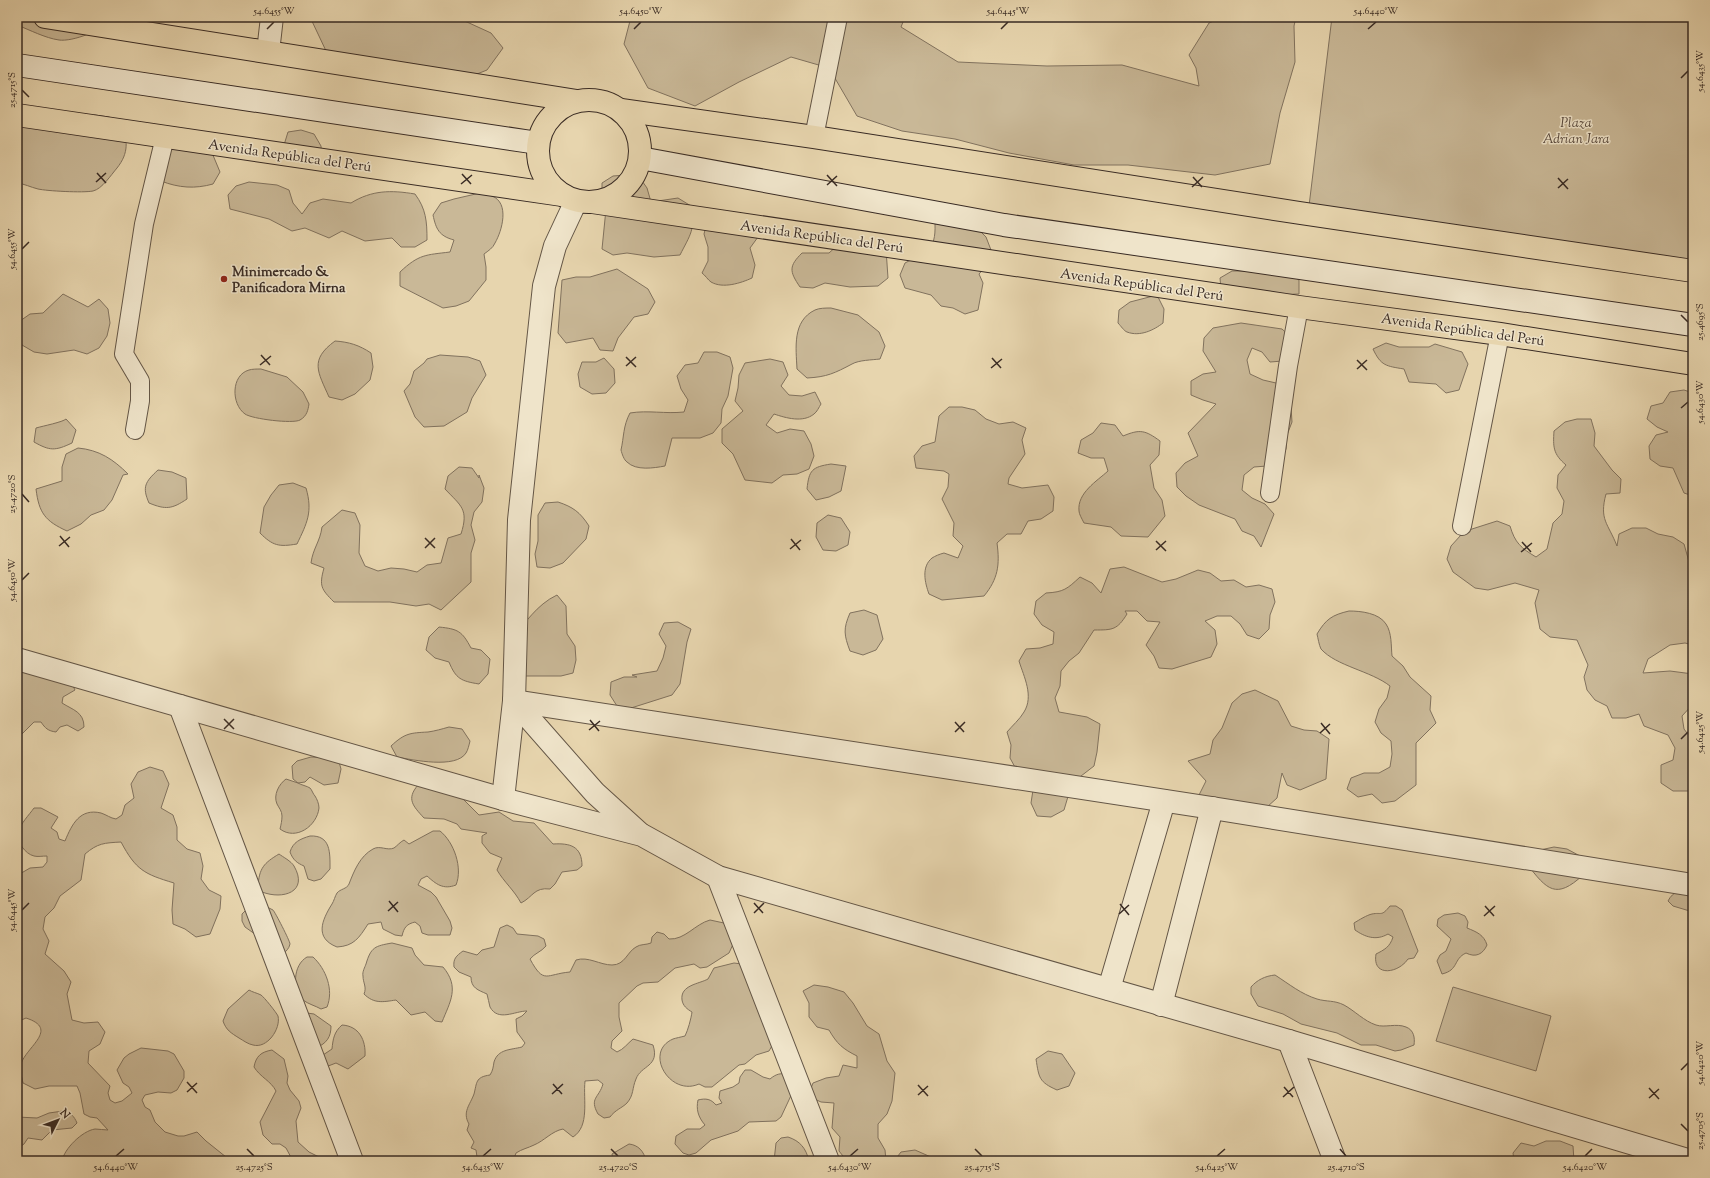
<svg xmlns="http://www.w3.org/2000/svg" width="1710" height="1178" font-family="'Sorts Mill Goudy',serif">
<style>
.green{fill:#c9b897;stroke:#81725e}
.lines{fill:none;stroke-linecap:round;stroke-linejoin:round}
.lane-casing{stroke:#645646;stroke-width:20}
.street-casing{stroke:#645646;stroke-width:24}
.secondary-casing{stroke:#392b24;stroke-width:24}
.highway-casing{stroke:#392b24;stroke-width:24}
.lane{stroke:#efe4ca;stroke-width:18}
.street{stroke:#efe4ca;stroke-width:22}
.secondary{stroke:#efe4ca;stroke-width:22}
.highway{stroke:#e7d5ae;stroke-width:22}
.ticks{fill:none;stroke:#392b24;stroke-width:1.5}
.poi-dot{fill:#8f2418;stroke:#efe4ca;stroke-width:1.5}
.labels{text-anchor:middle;stroke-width:3;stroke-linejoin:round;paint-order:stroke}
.park-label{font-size:14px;font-style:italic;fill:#56473b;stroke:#efe4ca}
.street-label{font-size:14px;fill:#392b24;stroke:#efe4ca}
.poi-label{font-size:14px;font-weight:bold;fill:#392b24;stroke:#efe4ca;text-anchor:start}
.neatline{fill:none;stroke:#392b24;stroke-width:1.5}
.ticks-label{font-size:10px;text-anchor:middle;fill:#392b24}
</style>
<rect width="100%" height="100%" fill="#e7d5ae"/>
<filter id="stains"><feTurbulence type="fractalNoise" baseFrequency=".005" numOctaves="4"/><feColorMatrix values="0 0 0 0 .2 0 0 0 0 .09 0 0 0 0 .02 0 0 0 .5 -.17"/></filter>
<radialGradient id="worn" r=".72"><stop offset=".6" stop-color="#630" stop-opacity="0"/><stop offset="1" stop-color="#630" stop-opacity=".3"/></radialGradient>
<g class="green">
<path d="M17,17h94c-5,13 -39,25 -52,23 -14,-2 -29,-10 -42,-15z"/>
<path d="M310,17h146l35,16 12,15 -16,22 -30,12 -130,-29z"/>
<path d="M631,17h274l-4,10 57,35 89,4 75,-1 77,21 -3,-18 -7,-13 20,-32 14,-6h73l-2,9 1,36 -15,51 -10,51 -55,11 -87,-10h-54l-65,-12 -54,-14 -53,-8 -45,-15 -28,-48 -38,-11 -52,25 -44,24 -47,-18 -24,-44z"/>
<path d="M1332,17h361v244l-384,-55z"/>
<path d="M95,115l14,2 12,6c7,17 8,30 -4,45 -6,7 -15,21 -24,23 -10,2 -46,0 -55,-2 -8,-2 -13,-5 -21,-6v-55l13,-3z"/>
<path d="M301,130l13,4 7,12 1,13 -38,-14 4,-13z"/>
<path d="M170,144l40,4 10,24 -7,12c-18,5 -34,4 -52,-3z"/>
<path d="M626,175l14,3 7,10 4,14 27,-4 13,8c5,23 -1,29 -11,49l-26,2 -27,-4 -14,2 -11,-6 4,-40 -4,-13v-13l11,-7z"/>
<path d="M249,182l28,3 12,5 4,13 9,11 8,-11 13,-4 28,4c21,-13 40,-13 64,-9 11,15 12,27 12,46l-12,7h-14l-9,-9 -27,3 -23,-10 -13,7 -24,-10 -13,3 -23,-12 -39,-10 -2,-14 8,-9z"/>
<path d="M480,193c4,1 9,1 12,3 18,7 10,35 3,47 -2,5 -7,8 -11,11l2,13v13l-17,21 -13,5 -13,2 -43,-22v-14c19,-18 26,-17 50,-20l4,-12c-15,-4 -18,-11 -21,-25l8,-12 13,-4z"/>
<path d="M948,221l28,6 10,10 5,13 -3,14 -9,10 4,9 -5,27 -13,4 -12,-6 -12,-2 -10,-11 -26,-7 -5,-13 5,-12c21,-11 31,-12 30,-39z"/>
<path d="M707,222l51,15 -8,11 5,17 -3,13c-11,5 -29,11 -41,4 -3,-2 -6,-7 -9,-9l6,-12v-14l-4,-13z"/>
<path d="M839,244l47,5 2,29 -10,8 -28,1 -25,-4 -12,5 -13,-1c-11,-16 -11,-21 2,-34h27z"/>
<path d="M1271,262l28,18v14l-28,1 -50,-5 -1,-12 12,-7h14z"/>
<path d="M617,269l31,20 7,13 -7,12 -14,3 -16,21 -5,13 -13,-1 -7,-12 -27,5 -8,-10 4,-53 14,-3h14z"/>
<path d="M63,294l25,13 11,-8 9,10 2,14 -3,13 -8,12 -12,6 -13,-4 -27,4 -13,-2 -12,-7 -5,-9v-7l3,-8 10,-7 13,-1z"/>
<path d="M1157,295l7,14 -1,14c-9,7 -23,14 -36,9 -3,-1 -6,-6 -9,-9l1,-13 11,-8z"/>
<path d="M831,308l27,7 21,17 6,14 -5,13c-8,1 -21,1 -28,5 -17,9 -25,13 -45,14l-10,-9c-1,-21 -5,-48 18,-59 4,-2 11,-2 16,-2z"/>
<path d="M1241,323l41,6 11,10 -10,22 -13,1 -8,-10 -10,-4 -5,12 3,14 13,6 13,3 9,11 6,13 1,15 -5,13 -1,14 -6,13 -13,4 -13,1 -10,8 -2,15 10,8 13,6 9,10 -13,33 -7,-11 -12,-5 -7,-12 -36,-14 -13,-9 -9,-9 -1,-14 9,-10 13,-7 -10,-23 28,-29 -13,-4 -12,-5v-14l12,-7 13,-2 -13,-21 1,-13 9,-10z"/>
<path d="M335,341c14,1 24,4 36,12l2,14 -3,13 -15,14 -13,6 -13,-3c-11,-25 -20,-37 6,-56z"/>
<path d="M1386,343l13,4h30l6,-3 27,8 6,12 -9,26 -13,3 -10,-9 -27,-2 -5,-13c-18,-3 -23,-3 -31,-20z"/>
<path d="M704,352h13l13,5 3,11 -5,28 -6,13 -1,14 -8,10 -13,5h-28l-7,28c-11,2 -29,5 -38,-4 -3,-2 -5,-8 -6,-12 3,-13 2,-24 9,-37 18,-3 35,1 54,-1l4,-12 -7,-11 -4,-13 8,-11 13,-2z"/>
<path d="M440,355l28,2 12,4 6,14 -14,23 -5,14 -23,14 -20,1 -9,-10 -11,-26 6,-7 4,-13 10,-8 3,-4z"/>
<path d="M604,358l10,11 1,14 -9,10 -14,1 -12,-7 -2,-13 4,-12h14z"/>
<path d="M770,359l13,3 5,13 -7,11 8,9 13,1 13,-4 6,12c-2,3 -4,8 -7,10 -11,9 -28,4 -40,0l-8,11 11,8 13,-4 14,2 7,13 3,12 -5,13 -12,5 -14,1 -11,8 -27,-3 -12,-26 -11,-11v-14l21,-18 -8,-10 3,-13 1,-13 6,-12z"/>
<path d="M261,369l26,8 16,15 6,12c-1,6 -2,12 -9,16 -7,4 -48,-1 -55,-6 -14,-10 -14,-39 4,-44 3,-1 8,-1 12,-1z"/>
<path d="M1684,390l9,3v103l-9,-3 -11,-25 -13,-2 -10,-7 -1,-13 7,-11 12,-3 -11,-5 -10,-8 4,-13 12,-3 7,-11z"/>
<path d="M949,407h13l13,3 11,9 13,5 14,-2 13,6 -4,12 3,14 -16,24 -1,6 14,4 26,-3 6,12 -1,14 -12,8 -13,2 -7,13h-14l-10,9c3,22 1,36 -13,53l-42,4 -13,-6c-4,-11 -8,-27 3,-36 3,-2 8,-4 12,-5l14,5 5,-12 -10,-10 1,-13 -12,-24 6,-12 1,-13 -5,-3 -28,-3 -2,-12 8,-10 13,-4 4,-26z"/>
<path d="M66,419l10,11 -4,13c-17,8 -22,8 -38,-1l2,-14c7,-2 27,-6 30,-9z"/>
<path d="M1577,419h14l4,14 -1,13 18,24 9,9 -1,14 -14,1c-7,26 2,29 11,52l2,-12 13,-6h14l12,6 15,3 11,7 9,32v69l-8,-2 -15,2 -22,14 -5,14 27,-2 23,3v30l-11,12 2,13 9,12v50h-20l-12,-8v-18l12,-5 2,-12 -7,-13 -24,-9 -5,-12 -13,4h-14l-5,-12 -12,-6 -8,-10 -3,-13 4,-12 -11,-25 -27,-3 -10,-8 -5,-26 4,-13 -24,-7 -27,7 -13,-2 -22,-16 -6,-13 4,-13 10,-11 11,-6 25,-8 13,5c5,17 11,22 26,31l11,-8 6,-26 9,-9 2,-13 -7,-13 1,-13 8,-10c-13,-11 -13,-18 -12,-34l11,-9z"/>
<path d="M1101,423l14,2 8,11c17,-7 22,-6 37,5l-1,14 -9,10 4,23 8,12 3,16 -17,21 -27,-1 -10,-9 -27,-4c-2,-4 -5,-9 -5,-12 -2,-18 18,-30 29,-40l-4,-13h-13l-13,-5 3,-13 12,-7z"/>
<path d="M78,448c21,2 35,11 50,26l-5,1 -11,25 -8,10 -13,5 -10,9 -14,7c-22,-10 -28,-18 -31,-42l26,-8v-14l4,-13z"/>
<path d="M831,464l15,2 -5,25 -12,6 -13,3 -9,-11c2,-19 5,-22 24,-25z"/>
<path d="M459,467l13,1 7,10v-3l5,13 -2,14 -8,10 -3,13 4,15 -4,13v29l-30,28 -12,-6 -13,2 -26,-4h-56c-13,-13 -15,-16 -10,-34l-13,-5c2,-15 9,-21 11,-36l20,-17 13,3 5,12 -1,28 6,13 13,5 13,-3 13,1 13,3 10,-7 14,-2 7,-25 13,-4c8,-25 0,-28 -16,-45l3,-13z"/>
<path d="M158,470l14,2 14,6 1,21c-15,10 -21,11 -38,4 -7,-16 -4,-21 9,-33z"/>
<path d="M293,483l13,5c7,24 1,35 -9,56 -18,3 -24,2 -37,-11l4,-26 7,-12 8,-10z"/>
<path d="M558,502c15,5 22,10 31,24l-3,13 -23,24 -13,5 -13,-1 -2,-13 3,-13v-26l7,-12z"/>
<path d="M828,515l13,3 9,14 -2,13 -12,6 -13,-1 -7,-13 1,-14z"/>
<path d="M1124,567l38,15 14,-3 22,-9 12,3 11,8 13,-1 12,7 13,-2 13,4 3,13 -5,13 -1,14 -10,10 -12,-4 -7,-11 -9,-8h-14l-12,5 10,9 2,14 -6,13 -39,12 -13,-1 -5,-12 -8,-11 14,-23 -13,-1 -10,-10h-12l2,3c-10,16 -14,16 -33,16l-15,23 -10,8 -8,10 -1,15 -5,12 4,14 28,5 13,7 -3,28 -3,14 -22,17 -8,27 -13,7 -14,-1 -6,-13 2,-13 -17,-21 -6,-11 1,-13 -4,-13c5,-6 13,-13 17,-20 10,-16 0,-35 -5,-51l7,-12 14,-1 13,-4 1,-12 -12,-7 -8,-11 2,-13 10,-8c18,-1 21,-4 34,-16l12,6 9,10 9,-24z"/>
<path d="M557,595l9,11 1,28 8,12 1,14 -3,13 -12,3h-41l-10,-36c16,-17 26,-35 47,-45z"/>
<path d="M864,610l13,5 6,24 -7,11 -13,5 -13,-4c-6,-16 -7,-22 0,-38z"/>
<path d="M1349,611c12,0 30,2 37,13 6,9 5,22 6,32l11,10 7,11 21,19 -1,14 6,13 -20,20v42l-21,16 -13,2 -10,-9 -14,3 -11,-8 4,-11 13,-5h15l11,-6 2,-13 -1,-13 -10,-8 -6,-11 4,-13 8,-11 3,-12c-19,-15 -54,-20 -69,-37 -2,-4 -3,-11 -4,-15 9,-15 15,-19 32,-23z"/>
<path d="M678,622l13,7 -4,13 -7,42 -8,11 -41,13 -14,-2 -7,-11 1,-13 13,-5h13l-5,-2 25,-4 6,-13 3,-12 -7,-12 5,-11z"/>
<path d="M439,627c19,2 23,4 32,21l10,2 9,9 -2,15 -9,10c-18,-3 -23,-5 -30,-22l-14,-4 -9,-8 3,-13z"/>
<path d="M17,670l55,14 3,6 -12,7 -1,6c11,7 22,9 22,24l-6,4 -11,-6 -7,2 -4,5c-8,-1 -11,-4 -15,-10h-7l-17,17z"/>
<path d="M1255,690l23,11 13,25 13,4 13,1 12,8 -3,40 -26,11 -13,-5 -5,-12 -5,25 -10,9 -65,2 -3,-14 7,-14 -18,-20 22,-7 3,-14 9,-12 10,-25 10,-9z"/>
<path d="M449,727l13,2 8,12c-1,4 -2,9 -4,12 -10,16 -53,7 -69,4l-6,-11c14,-13 19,-13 37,-14 7,-1 14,-3 21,-5z"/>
<path d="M311,757l21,1 7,4 2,7 -3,14 -14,2 -14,-8 -5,5 -7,1c3,2 9,3 12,5 2,2 3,6 5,8 2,3 4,8 4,12 -2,18 -23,33 -39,21 1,-4 2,-9 2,-13 0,-5 -3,-8 -5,-12 -4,-9 2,-20 9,-25l12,4 -5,-4 -1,-13 5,-5z"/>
<path d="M150,767l13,4 6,13 -8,24 12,7 4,12v13l10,9 13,4 3,13 -2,13 8,11 12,6 -1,13 -10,25 -14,3 -11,-8 -12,-5 -1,-14 2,-27c-30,-9 -38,-13 -53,-41 -17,1 -23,1 -36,12l-4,26 -21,16 -6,12 -9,9 -2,12 6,12 -4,13 19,17 7,11 -4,12 5,26 12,3 14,-1 7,10 -5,12 -11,7 -1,12 22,23 -2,7 2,7 5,3 7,-2 10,-8 -3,-6 -6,-4 -6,-13 7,-12 5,-4 12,-6 27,3 6,3 10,17v7l-7,12 -6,3 -13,-1 -13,3 -3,5 3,7 5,3 5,12 10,10 13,4h6l13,-4 9,9 25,20h-169c2,-12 20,-30 33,-32 4,0 9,1 13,1l-11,-12 -7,-1 -6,-3 -4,-21 -3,-7h-28l-14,3 -12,-6c-1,-6 -4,-13 -2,-19 5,-17 39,-35 5,-46l-9,4v-115l4,-4 -3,-28 12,-7 13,-1 4,-5v-6c-5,0 -9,1 -13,0 -9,-2 -18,-15 -16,-24 3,-9 11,-17 16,-24h7l17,9 -7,11 6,4 2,7 6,2c7,-17 15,-33 36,-28 6,2 9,5 15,6l6,-4 3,-10 9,-7 -3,-14 7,-12z"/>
<path d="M418,785l41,10 20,20 20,-3 14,9 21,2 19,21c17,-1 29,2 29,22l-5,4 -15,2 -7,12 -5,5c-16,-2 -17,8 -29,14 -7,-13 -17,-21 -24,-33l5,-12 -12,-5 -8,-10v-7l5,-3 -26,-4 -4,-5 -13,-5 -20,-1c-11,-12 -18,-19 -6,-33z"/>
<path d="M433,831h7c14,11 23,37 16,54 -13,5 -20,-1 -29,-9l-6,3 -3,6 13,7 5,5 14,24 2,7 -2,7h-22l-6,-2 -2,-7 -5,-4c-8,2 -11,5 -13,14l-7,-1 -12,-6 -2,-7 -13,2c-9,14 -14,22 -31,23 -23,-9 -15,-27 -5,-43 2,-3 3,-8 5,-11 3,-4 10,-4 12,-9 5,-13 11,-28 24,-35 7,-4 14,2 21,-1 3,-2 6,-6 10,-8l5,4z"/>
<path d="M310,836c21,-1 20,17 20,33l-9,10 -7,2 -6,-2 -4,-13c-7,-3 -11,-6 -14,-14 3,-10 10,-13 20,-16z"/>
<path d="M1554,847l13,2 13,7 3,19c-27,25 -36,15 -56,-11l13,-14z"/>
<path d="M279,854c4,3 12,7 15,12 15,26 -11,34 -32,26l-4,-5c1,-19 6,-24 21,-33z"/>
<path d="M1693,886v26l-20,-6 -5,-5c5,-10 14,-12 25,-15z"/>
<path d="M1390,906h6l6,4 16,41 -4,7 -6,1c-9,14 -36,19 -32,-5 8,-4 14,-7 17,-17l-5,-3c-12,7 -23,3 -33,-4l-1,-7c5,-3 13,-8 18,-9 10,-2 9,3 18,-8z"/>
<path d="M267,907c2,1 4,2 6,3 2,2 17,31 17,34 -1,5 -4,7 -7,10l-38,-27 -3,-6v-7l5,-5z"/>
<path d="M1458,913l7,3 3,6 -1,6c10,4 17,7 20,17 -4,9 -11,13 -21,8 -13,6 -7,17 -24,21l-5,-13 3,-6 6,-4 5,-12 -14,-13 1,-7 6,-4z"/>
<path d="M710,920l14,3 11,17 -6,13 -22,14 -7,1 -6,-4 -19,4 -17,14 -15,1 -6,3 -18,17v14l3,14 -10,10 -1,7 6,4c7,-3 10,-8 16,-13l20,6c7,22 -12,20 -17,34 -4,9 -2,16 -9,24 -5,5 -12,7 -17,14l-6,1 -6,-4c-9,-16 1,-16 5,-30l-5,-4 -13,1c-2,19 5,45 -12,56l-10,-8c-11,2 -19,12 -29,16 -6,3 -12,4 -18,8l-3,8h-38l2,-4 -1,-7 -5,-2 3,-6 -7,-12 2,-6c-7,-12 1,-19 5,-30 3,-11 1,-17 16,-19 3,-5 3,-7 4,-13 4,-13 16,-12 28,-15l3,-4 -8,-11 -1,-13 6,-3 5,-5c-12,0 -29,11 -37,-4 -1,-4 -2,-9 -3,-13 -9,-4 -16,-6 -16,-17l-12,-5 -5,-5c-1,-8 2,-11 9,-16l14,4 5,-5 12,-3 6,-19 7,-3 6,3 4,6 21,2 6,3 2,7c-5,6 -11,7 -16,13 14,26 16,15 40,13l6,-12c12,-4 24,5 36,5 13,0 15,-13 24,-18 4,-3 10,-2 15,-4l1,-6 5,-5 7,2 5,5c16,1 26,-15 41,-19z"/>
<path d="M392,943l20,5 3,7 9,10 19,2c17,20 7,35 -1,55l-7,-1 -10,-9 -14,3 -15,-15c-13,2 -22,4 -32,-6 3,-7 -1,-11 -1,-18 -1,-4 2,-9 3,-12 5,-17 9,-18 26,-21z"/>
<path d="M307,957h6c13,12 21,33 14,50l-6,2c-5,-3 -13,-5 -18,-9 -11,-11 -10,-35 4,-43z"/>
<path d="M734,963l8,1 31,80 -4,7 -13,4 -11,9 -6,1 -27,22h-7l-6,-3c-29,13 -56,-32 -26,-45 3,-1 8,-2 12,-3 3,-6 6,-17 7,-24 -5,-3 -9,-6 -10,-12 -2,-15 17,-16 26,-21l6,-11z"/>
<path d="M1275,975c14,9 26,19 42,24 10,3 17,1 27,6 11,6 20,16 32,20 9,3 20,-2 30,2 8,3 9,11 8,18l-13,5 -6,1 -19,-6h-15l-24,-12 -36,-9 -18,-10 -25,-8 -7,-12v-7c6,-7 14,-11 24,-12z"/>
<path d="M814,985l14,2 16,5 9,11 14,23 12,8 8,27 8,12 -3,28 -5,13 -9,10v14l7,12 1,11h-39l-8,-10 1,-14 -8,-9 2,-25 -13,-1 -13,-6 5,-13 13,-5 13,-2 4,-11 14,3v-12c-14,-7 -20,-12 -28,-26l-12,-3 -8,-10v-14l-6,-12z"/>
<path d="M1453,987l98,29 -15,55 -100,-30z"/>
<path d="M249,990c3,2 8,3 12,5 3,2 15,17 17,21 3,13 -11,33 -25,29 -5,-1 -9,-4 -14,-7 -8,-5 -13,-8 -16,-17l5,-12z"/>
<path d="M307,1013l7,1 17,12c0,11 -4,17 -15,22z"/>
<path d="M342,1025c17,1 24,15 23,31l-17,13 -12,-6 -13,5 -3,-11 12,-8c1,-10 2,-17 10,-24z"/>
<path d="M272,1050l12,9 4,17 -1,7 3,7 9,11 2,7 -5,13 2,21 11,10 18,9h-34l-7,-13 -6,-4h-8l-9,-9 -3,-13 16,-31c-5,-10 -16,-14 -22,-24 2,-11 7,-15 18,-17z"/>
<path d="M1048,1051l14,3 13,19 -6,13 -12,4c-18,-8 -18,-12 -21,-31z"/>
<path d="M745,1070h6l12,7 7,2c6,-5 10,-6 18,-5l7,13 -14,30 -5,4 -27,1 -11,9 -27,9 -15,13 -7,2 -6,-2 -8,-9 1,-8 11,-7h13l5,-4c-7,-8 -9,-16 -7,-25 8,-2 13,-1 18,5l6,-2 -3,-5 1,-7 13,-4 6,-4 1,-6z"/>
<path d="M63,1111c8,2 11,5 14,12l-5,5 -20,2 -10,10 -14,-2 -4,6 -7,5v-32l20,1 12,-5z"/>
<path d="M788,1137c12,4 18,11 21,24h-35l2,-18 5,-5z"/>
<path d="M1546,1141h14l13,5 1,15h-60l-1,-8 8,-10 13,3z"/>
<path d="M629,1144c9,1 15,7 17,17h-33l-1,-7z"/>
<path d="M915,1150l25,11h-46l7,-9z"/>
</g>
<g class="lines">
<defs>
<g id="lane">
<path d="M814,137l24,-120"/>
<path d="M135,430l5,-29v-20l-16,-27 20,-130 21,-87"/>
<path d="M1270,493l18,-127 11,-59"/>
<path d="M1462,526l38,-192"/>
</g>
<g id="street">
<path d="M268,52l4,-35"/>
<path d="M17,659l486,140 139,36 76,42 571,164 402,120"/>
<path d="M514,701l698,107 481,77"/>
<path d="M514,701l81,92 44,40"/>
<path d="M180,706l172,455"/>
<path d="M503,799l11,-98 5,-181 25,-234 11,-40 21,-45"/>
<path d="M718,877l110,284"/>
<path d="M1109,989l55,-188"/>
<path d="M1161,1005l51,-197"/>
<path d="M1289,1041l46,120"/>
</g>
<g id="secondary">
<path d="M17,65l521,78"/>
<path d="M640,158l364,67 689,100"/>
</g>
<g id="highway">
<path d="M45,17l532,84"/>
<circle cx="589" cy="151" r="51"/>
<path d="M621,110l193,27 486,76 393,58"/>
<path d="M17,115l545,80"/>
<path d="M592,202l707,105 201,27 193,30"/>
</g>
</defs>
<use href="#lane" class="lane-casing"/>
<use href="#street" class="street-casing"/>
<use href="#secondary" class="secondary-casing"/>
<use href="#highway" class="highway-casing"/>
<use href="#lane" class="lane"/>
<use href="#street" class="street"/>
<use href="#secondary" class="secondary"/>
<use href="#highway" class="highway"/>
</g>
<path class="ticks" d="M267,29l7,-7M634,29l7,-7M1001,29l7,-7M1368,29l8,-7M1681,78l7,-7M22,90l7,7M97,173l9,10M462,174l9,10M827,175l10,11M1193,177l9,10M1558,178l10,11M96,182l10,-9M461,184l11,-9M827,185l10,-9M1192,187l11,-10M1558,188l10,-9M22,249l7,-7M1681,315l7,7M261,355l9,10M626,357l10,10M992,358l9,10M1357,360l10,10M260,365l11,-9M626,366l10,-9M991,368l11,-9M1357,369l10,-9M1681,408l7,-6M22,494l7,8M60,536l9,11M425,538l10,10M791,539l9,11M1156,541l10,10M1522,542l9,10M59,546l11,-9M425,548l10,-10M790,549l11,-9M1156,550l10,-9M1521,552l11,-9M22,580l7,-7M224,719l10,10M590,720l9,11M955,722l9,10M1321,723l9,11M224,729l10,-10M589,730l11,-9M955,732l10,-10M1320,733l10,-9M1681,739l7,-7M389,901l9,11M754,903l9,10M1120,904l9,11M1485,906l9,10M22,910l7,-7M388,911l10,-9M754,913l10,-10M1119,914l10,-9M1484,916l11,-10M1681,1070l7,-7M187,1082l10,11M553,1084l9,10M918,1085l10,11M1284,1087l9,10M1649,1088l10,11M187,1092l10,-9M552,1094l11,-10M918,1095l10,-9M1283,1097l11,-10M1649,1098l10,-9M1681,1124l7,7M247,1149l7,7M611,1149l7,7M975,1149l7,7M1340,1149l6,7M116,1156l8,-7M483,1156l8,-7M850,1156l8,-7M1217,1156l8,-7M1585,1156l7,-7"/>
<circle class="poi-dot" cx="224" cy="279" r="4"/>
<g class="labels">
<g class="park-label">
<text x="1576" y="127">Plaza<tspan x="1576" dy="16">Adrian Jara</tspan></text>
</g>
<g class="street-label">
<text transform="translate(290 155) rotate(8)" y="5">Avenida República del Perú</text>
<text transform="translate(822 236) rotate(8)" y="5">Avenida República del Perú</text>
<text transform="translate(1142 284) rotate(8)" y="5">Avenida República del Perú</text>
<text transform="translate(1463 329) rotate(8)" y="5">Avenida República del Perú</text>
</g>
<g class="poi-label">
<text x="232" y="276">Minimercado &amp;<tspan x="232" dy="16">Panificadora Mirna</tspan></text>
</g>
</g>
<rect width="1710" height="1178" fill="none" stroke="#e7d5ae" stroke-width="44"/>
<g transform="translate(58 1120) rotate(48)" stroke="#efe4ca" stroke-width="3" paint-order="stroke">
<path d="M0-3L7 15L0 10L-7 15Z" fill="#392b24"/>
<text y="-6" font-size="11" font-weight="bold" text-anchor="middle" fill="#392b24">N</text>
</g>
<rect x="22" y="22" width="1666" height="1134" class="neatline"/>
<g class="ticks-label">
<text x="274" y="14">54.6455°W</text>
<text x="641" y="14">54.6450°W</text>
<text x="1008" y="14">54.6445°W</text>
<text x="1376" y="14">54.6440°W</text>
<text transform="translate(1699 71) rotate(-90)" y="4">54.6435°W</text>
<text transform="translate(11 90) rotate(-90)" y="4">25.4715°S</text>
<text transform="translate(11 249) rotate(-90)" y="4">54.6455°W</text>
<text transform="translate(1699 322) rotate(-90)" y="4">25.4695°S</text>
<text transform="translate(1699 402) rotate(-90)" y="4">54.6430°W</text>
<text transform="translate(11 494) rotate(-90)" y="4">25.4720°S</text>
<text transform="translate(11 580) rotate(-90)" y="4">54.6450°W</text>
<text transform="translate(1699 732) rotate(-90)" y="4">54.6425°W</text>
<text transform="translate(11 910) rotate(-90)" y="4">54.6445°W</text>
<text transform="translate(1699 1063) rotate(-90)" y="4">54.6420°W</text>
<text transform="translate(1699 1131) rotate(-90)" y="4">25.4705°S</text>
<text x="116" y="1170">54.6440°W</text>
<text x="254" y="1170">25.4725°S</text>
<text x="483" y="1170">54.6435°W</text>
<text x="618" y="1170">25.4720°S</text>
<text x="850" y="1170">54.6430°W</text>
<text x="982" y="1170">25.4715°S</text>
<text x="1217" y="1170">54.6425°W</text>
<text x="1346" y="1170">25.4710°S</text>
<text x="1585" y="1170">54.6420°W</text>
</g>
<rect width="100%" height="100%" filter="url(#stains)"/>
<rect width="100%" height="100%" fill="url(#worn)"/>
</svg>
